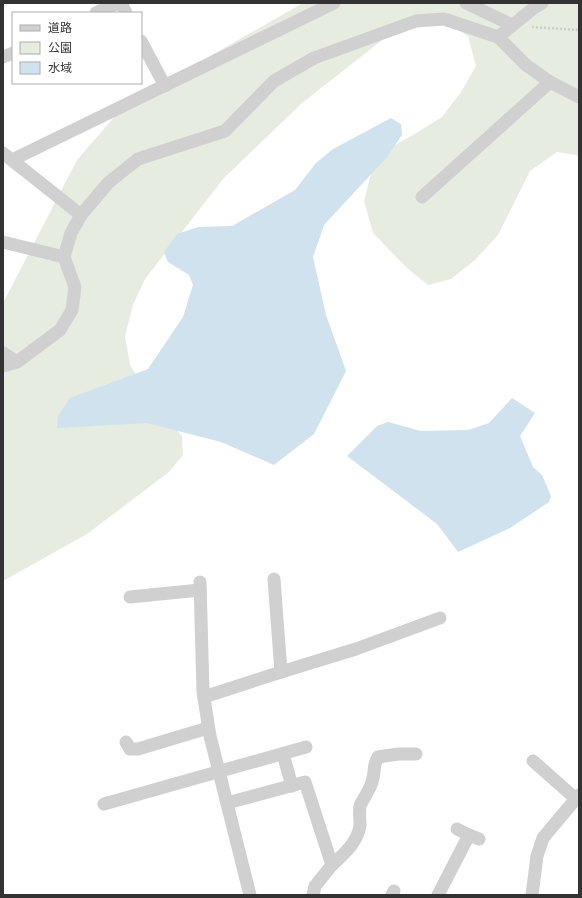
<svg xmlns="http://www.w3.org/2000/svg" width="582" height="898" font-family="Figtree,'Noto Sans JP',sans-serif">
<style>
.green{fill:#e6ecdf}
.water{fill:#cfe2ee}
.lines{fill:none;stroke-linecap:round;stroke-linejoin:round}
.path{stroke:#cdcdcd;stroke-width:2.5;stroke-dasharray:2 2;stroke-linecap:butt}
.street{stroke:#d0d0d0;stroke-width:13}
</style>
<rect width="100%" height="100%" fill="#fff"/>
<path class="green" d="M303,3h276v154l-3,-2 -19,-3 -27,19 -32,64 -23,25 -24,19 -23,6 -21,-17 -34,-35 -9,-32 8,-31 18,-22 21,-12 31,-19 19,-25 15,-26 -8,-30 -28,-19 -36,6 -102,80 -78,75 -79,101 -12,26 -8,31 5,29 18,29 34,42 1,19 -14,17 -82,62 -84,47v-278l74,-143 59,-68 55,-25z"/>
<g class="water">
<path d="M391,118l10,6 1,11 -15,22 -63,68 -11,32 13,58 20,56 -32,63 -40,31 -53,-23 -74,-19 -90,5 1,-12 12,-18 78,-29 35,-52 10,-32 -4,-10 -21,-13 -4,-10 13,-18 21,-7 34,-1 63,-36 21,-27 17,-14z"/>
<path d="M512,398l23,15 -15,23 13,31 9,8 9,21 -2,6 -39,26 -52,24 -21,-28 -90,-68 30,-30 11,-4 33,9 47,-1 21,-7z"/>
</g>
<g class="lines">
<path class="path" d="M532,27l47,3"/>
<g class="street">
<path d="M121,3l5,10"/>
<path d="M466,3l46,22"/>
<path d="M96,13l22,-10"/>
<path d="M498,37l37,-30 7,-4"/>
<path d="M141,41l24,45"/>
<path d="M3,57l10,-4"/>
<path d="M3,153l78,62"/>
<path d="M12,160l322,-157"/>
<path d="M422,197l128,-115"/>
<path d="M3,242l61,15 11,30 -3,23 -12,20 -43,32 -14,4"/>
<path d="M64,257l7,-24 10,-18 27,-32 30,-24 87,-28 49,-50 40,-23 102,-37 28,-2 54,18 28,28 24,17 29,15"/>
<path d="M3,353l14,9"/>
<path d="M200,582l3,110 7,44 40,159"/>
<path d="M130,597l70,-7"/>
<path d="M281,672l75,-23 84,-31"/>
<path d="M204,697l77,-25 -7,-93"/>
<path d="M126,742l4,7h8l70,-21"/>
<path d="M283,754l9,32"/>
<path d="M533,761l43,38"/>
<path d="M227,803l78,-21 27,83 -17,21 -2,9"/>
<path d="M104,804l202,-57"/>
<path d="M457,829l12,6"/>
<path d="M332,865c12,-11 26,-23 28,-40 0,-6 -1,-13 0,-19 3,-8 11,-16 13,-28 2,-7 0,-14 5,-21l20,-3h18"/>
<path d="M392,895l2,-4"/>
<path d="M438,895l31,-60 10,4"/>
<path d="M532,895l5,-39 6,-18 36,-43"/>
</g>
</g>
<rect width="582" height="898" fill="none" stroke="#333333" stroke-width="8"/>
<rect x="12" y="12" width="130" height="72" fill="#ffffff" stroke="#adadad"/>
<rect x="20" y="25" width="20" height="6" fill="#d0d0d0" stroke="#adadad"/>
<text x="48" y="32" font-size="12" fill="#333333">道路</text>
<rect x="20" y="42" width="20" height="12" fill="#e6ecdf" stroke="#adadad"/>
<text x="48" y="52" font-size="12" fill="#333333">公園</text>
<rect x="20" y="62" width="20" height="12" fill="#cfe2ee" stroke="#adadad"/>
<text x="48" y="72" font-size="12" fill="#333333">水域</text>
</svg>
